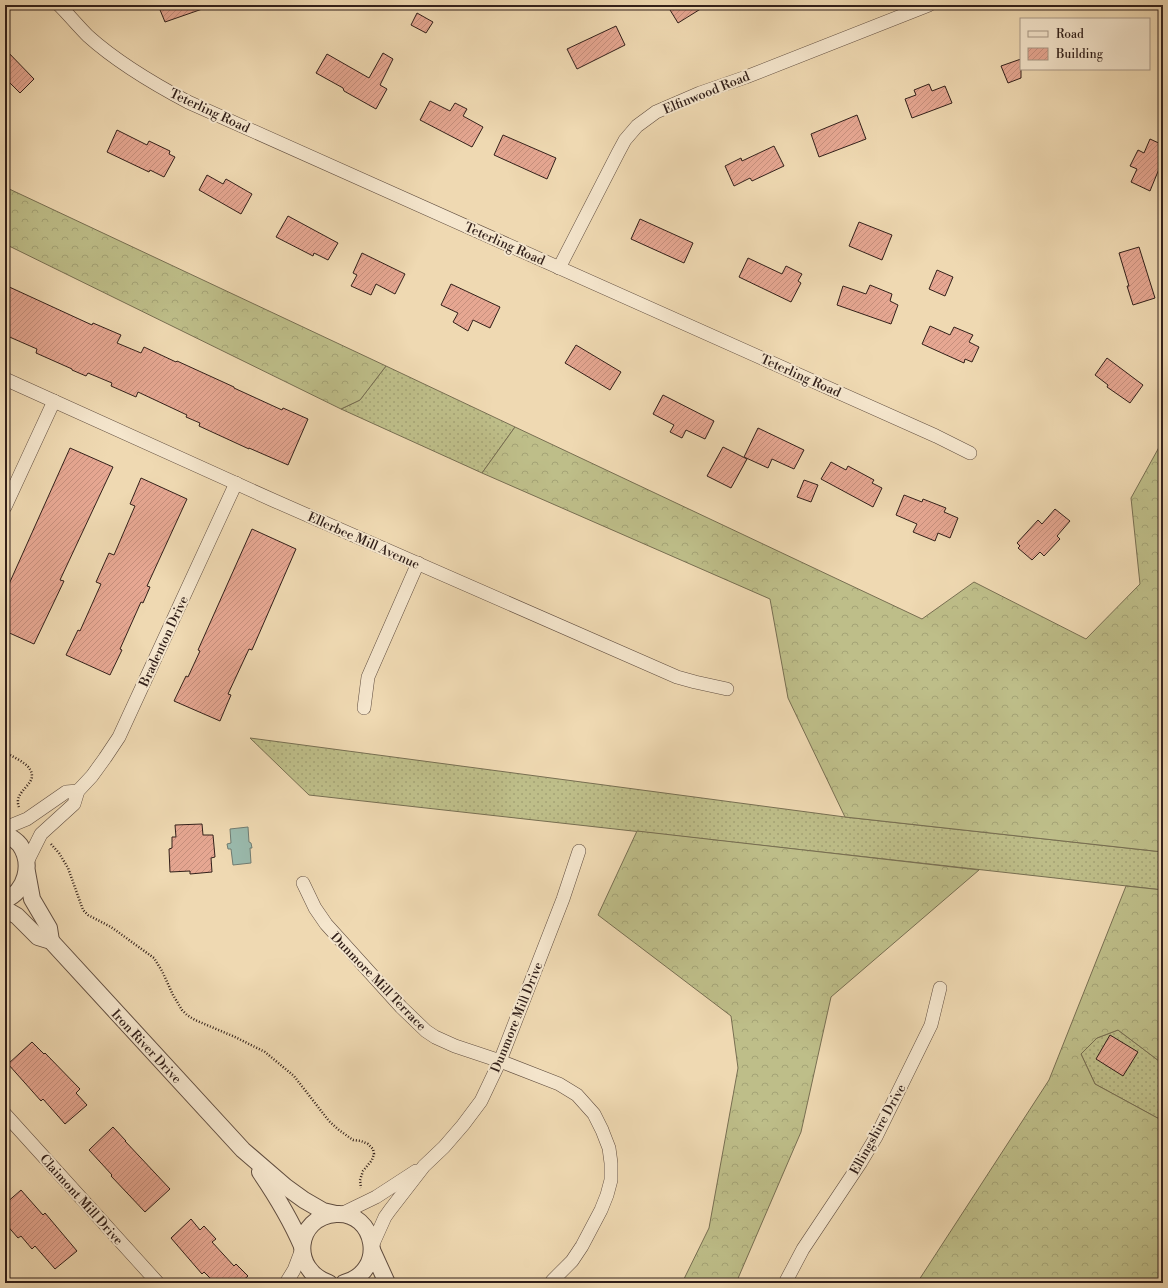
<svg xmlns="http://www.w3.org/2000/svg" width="1168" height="1288" font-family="'Libre Bodoni',serif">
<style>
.grass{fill:url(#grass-dots);stroke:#786f52}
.forest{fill:url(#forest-crowns);stroke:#786f52}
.water{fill:#9abaad;stroke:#707c72}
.building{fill:url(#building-hatch);stroke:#32201a}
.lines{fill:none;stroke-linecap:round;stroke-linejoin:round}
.minor-casing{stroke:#614e40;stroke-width:14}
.tertiary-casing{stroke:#614e40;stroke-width:18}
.path{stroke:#32201a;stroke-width:2.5;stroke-dasharray:1 2;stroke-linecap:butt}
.minor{stroke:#f5e6cd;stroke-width:13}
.tertiary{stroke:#f5e6cd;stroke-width:16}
.labels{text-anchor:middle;stroke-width:4;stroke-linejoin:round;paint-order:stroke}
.street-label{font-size:13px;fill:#32201a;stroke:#f5e6cd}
</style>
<defs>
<pattern id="grass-dots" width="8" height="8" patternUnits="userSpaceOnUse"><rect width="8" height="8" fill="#bebe89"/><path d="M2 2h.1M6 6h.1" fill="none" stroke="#a4a376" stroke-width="1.8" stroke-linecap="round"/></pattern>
<pattern id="forest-crowns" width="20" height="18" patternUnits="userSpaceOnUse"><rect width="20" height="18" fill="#bebe89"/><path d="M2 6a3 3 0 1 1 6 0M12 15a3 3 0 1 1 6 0" fill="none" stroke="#a4a376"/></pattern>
<pattern id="building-hatch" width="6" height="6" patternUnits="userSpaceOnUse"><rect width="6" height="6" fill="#e6a792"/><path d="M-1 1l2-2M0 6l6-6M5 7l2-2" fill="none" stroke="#c68f7d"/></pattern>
</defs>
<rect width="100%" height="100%" fill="#efd9b2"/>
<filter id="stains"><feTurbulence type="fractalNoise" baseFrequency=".005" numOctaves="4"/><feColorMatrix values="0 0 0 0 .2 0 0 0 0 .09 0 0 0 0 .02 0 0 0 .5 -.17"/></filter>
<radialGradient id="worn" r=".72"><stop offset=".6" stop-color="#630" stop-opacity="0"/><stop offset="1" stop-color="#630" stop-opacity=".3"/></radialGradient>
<g class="grass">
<path d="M386,366l129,61 -33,46 -141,-64 19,-9z"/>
<path d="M250,738l595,79 318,35v38l-854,-95z"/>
<path d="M1118,1030l45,34v57l-68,-37 -14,-30 16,-16z"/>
</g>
<g class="forest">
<path d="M5,187l381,179 -26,34 -19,9 -336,-165z"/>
<path d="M515,427l407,192 52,-37 112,57 54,-55 -9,-86 32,-58v412l-318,-35 -57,-119 -18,-99 -288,-126z"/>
<path d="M637,831l342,39 -148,127 -30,135 -65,151h-54l27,-55 29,-160 -7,-52 -133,-101z"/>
<path d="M1126,886l37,4v174l-45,-34 -21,8 -16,16 14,30 68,37v162h-246l132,-203z"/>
</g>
<path class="water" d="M248,827l1,15 2,1 1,5h-2l1,15 -18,2 -2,-16h-3l-1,-5 4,-1 -1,-14z"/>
<g class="building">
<path d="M158,5h50v2l-43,15z"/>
<path d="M667,5h40l-29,18z"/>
<path d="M417,13l16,9 -7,11 -15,-8z"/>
<path d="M616,26l9,19 -48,24 -10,-20z"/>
<path d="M5,49l29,30 -14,14 -15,-15z"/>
<path d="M383,53l10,6 -13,26 7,4 -11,20 -32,-18 -1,-3 -27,-15 11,-19 42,24z"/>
<path d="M1021,59v19l-13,5 -7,-17z"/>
<path d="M929,84l3,7 13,-5 7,17 -40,15 -7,-19 11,-4 -2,-5z"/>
<path d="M430,101l20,10 5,-8 12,6 -4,7 20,11 -11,20 -52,-27z"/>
<path d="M857,115l9,24 -47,18 -8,-23z"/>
<path d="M117,130l30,15 2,-4 21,10 -1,3 6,3 -11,20 -14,-7 -1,2 -42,-20z"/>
<path d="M503,135l53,23 -9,21 -53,-24z"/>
<path d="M1150,139l13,6v26l-4,-2 -9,22 -19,-9 6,-13 -7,-3 8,-16 6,3z"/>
<path d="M774,146l10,20 -32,15 -2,-3 -16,8 -9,-20 16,-8 1,3z"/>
<path d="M207,175l16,9 3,-5 26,15 -11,20 -42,-24z"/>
<path d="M288,216l50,27 -10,17 -14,-7 -1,3 -37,-19z"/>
<path d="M640,219l53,24 -9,20 -53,-24z"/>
<path d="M859,222l33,13 -10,25 -33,-14z"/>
<path d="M1139,247l16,51 -22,7 -6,-19h2l-10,-33z"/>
<path d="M362,253l43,21 -10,20 -19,-10 -5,11 -20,-9 6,-11 -4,-2z"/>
<path d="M748,258l34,16 4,-8 16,8 -4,7 3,2 -10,19 -52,-25z"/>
<path d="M937,270l16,7 -8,19 -16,-7z"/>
<path d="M451,284l49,23 -10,21 -17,-8 -5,11 -15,-9 5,-9 -17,-8z"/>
<path d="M5,285l87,40 1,-2 28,12 -4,8 24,10 3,-6 32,15 1,-1 57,26v1l48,22 1,-2 25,11 -20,46 -39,-17v1l-50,-23 1,-3 -14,-6 1,-2 -49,-23 -2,5 -25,-11 1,-3 -24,-10 -2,3 -14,-6v-1l-36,-16 1,-4 -32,-14z"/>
<path d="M870,285l22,9 -2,7 8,4 -7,19 -54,-19 6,-19 23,8z"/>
<path d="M930,326l20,9 4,-8 19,8 -4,7 10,5 -7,15 -7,-3 -1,4 -42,-19z"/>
<path d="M576,345l45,27 -11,18 -45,-27z"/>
<path d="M1107,358l36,27 -13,18 -23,-16 1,-2 -13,-10z"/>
<path d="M663,395l51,26 -9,18 -19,-9 -4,8 -12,-6 4,-7 -21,-11z"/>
<path d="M758,428l46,22 -10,19 -22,-10 -4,9 -24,-11z"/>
<path d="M723,447l24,12 -16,29 -24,-12z"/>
<path d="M70,448l43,19 -53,113 4,1 -30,63 -29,-13v-38z"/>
<path d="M831,462l15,8 2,-4 26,14 -2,3 10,5 -9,19 -52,-28z"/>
<path d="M141,478l46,21 -40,87 3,1 -7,16 -2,-1 -21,47 2,1 -12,25 -44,-20 12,-25 2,1 21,-47 -5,-2 13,-29 5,2 21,-49 -5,-2z"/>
<path d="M804,480l14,5 -7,17 -14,-5z"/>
<path d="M904,495l18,7 1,-3 23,9 -2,4 14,6 -8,20 -12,-5 -3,8 -22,-9 4,-8 -21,-9z"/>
<path d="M1055,509l15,12 -13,15 3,3 -16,17 -4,-4 -8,8 -14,-12 2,-2 -3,-3 21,-23 4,4z"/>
<path d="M252,529l44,20 -44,101 -3,-1 -21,45 3,1 -11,26 -46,-20 12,-25 2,1 12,-26 -2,-1z"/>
<path d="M202,824l1,11h10l2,22 -4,1 1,14 -22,2v-3l-20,1 -1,-23 3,-1v-11h4l-1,-12z"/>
<path d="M1110,1035l28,17 -15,24 -27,-17z"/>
<path d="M32,1042l12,12 1,-1 35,36 -4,4 11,12 -22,19 -22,-25 -2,2 -33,-37z"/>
<path d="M113,1127l13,14h-1l45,48 -25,23 -34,-36 1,-1 -23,-25z"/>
<path d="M21,1190l22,25 2,-2 32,38 -22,18 -20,-23 -3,3 -11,-13 -3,2 -13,-15v-19z"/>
<path d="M191,1219l9,11 4,-4 12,13 -4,3 22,24 2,-2 12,12 -8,7h-25l-11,-11 -2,2 -31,-36z"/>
</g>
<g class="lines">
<defs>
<g id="minor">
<path d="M59,5c10,10 19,21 29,31 30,27 64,47 100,66l748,334 34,17"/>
<path d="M559,268l59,-115 7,-13 12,-14 19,-14 44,-19 46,-16 183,-72"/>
<path d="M5,379l270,122 402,176 18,5 32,7"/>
<path d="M5,507l49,-106"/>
<path d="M364,708l4,-31 50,-114"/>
<path d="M5,828l22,-9 39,-27 12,-1"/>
<path d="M27,862l14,-28 33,-30 4,-13 14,-15 13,-18 14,-21 117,-254"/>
<path d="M303,883l12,25 11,16 75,83 25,24 9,6 20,9 45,15 59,23 18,11 17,19 8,16 7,18 2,15v17l-4,15 -6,15 -19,36 -10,15 -20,20"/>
<path d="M5,1114l153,169"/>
<path d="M341,1214l35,-17 40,-26"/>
<path d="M372,1246l13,-29 5,-7 34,-44 20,-19 19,-22 18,-24 19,-40 63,-162 16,-48"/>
<path d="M286,1283l8,-13 8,-21"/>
<path d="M785,1283l18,-34 58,-87 15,-25 55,-112 9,-37"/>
</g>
<g id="tertiary">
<path d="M5,834c6,3 11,6 15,11 13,19 6,46 -15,55"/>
<path d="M27,872l5,27 17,29 2,13"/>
<path d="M5,909l12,7 21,21 13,4 192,209 43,37 18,13 19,11 13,3"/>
<path d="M260,1172c17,25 30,46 42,74"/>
<path d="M372,1250l15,33"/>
<path d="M329,1283c-39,-13 -34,-66 7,-69 39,-3 52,57 8,69"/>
</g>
</defs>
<use href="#minor" class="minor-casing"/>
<use href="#tertiary" class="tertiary-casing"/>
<g class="path">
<path d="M5,752c6,4 20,10 24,16 12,16 -17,22 -10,39"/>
<path d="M51,844l8,9 9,15 15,42 5,5 23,12 43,31 8,13 11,24 9,15 5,5 8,5 40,17 30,15 29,24 35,45 10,9 14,10 8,1 7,3 5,5 1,5 -2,6 -9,11 -3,9 1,8"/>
</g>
<use href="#minor" class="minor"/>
<use href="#tertiary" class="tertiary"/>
</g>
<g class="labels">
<g class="street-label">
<text transform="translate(706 92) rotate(-22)" y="5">Elfinwood Road</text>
<text transform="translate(210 110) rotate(25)" y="5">Teterling Road</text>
<text transform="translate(505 243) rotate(24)" y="5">Teterling Road</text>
<text transform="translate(801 375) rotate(24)" y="5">Teterling Road</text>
<text transform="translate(364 540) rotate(24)" y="5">Ellerbee Mill Avenue</text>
<text transform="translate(163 641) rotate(-65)" y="5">Bradenton Drive</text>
<text transform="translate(379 981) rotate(46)" y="5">Dunmore Mill Terrace</text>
<text transform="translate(516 1017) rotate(-68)" y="5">Dunmore Mill Drive</text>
<text transform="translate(147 1046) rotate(47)" y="5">Iron River Drive</text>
<text transform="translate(877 1129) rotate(-61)" y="5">Ellingshire Drive</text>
<text transform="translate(82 1199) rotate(48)" y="5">Claimont Mill Drive</text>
</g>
</g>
<rect width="1168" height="1288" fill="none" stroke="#efd9b2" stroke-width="20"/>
<rect x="6" y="6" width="1156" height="1276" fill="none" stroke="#32201a" stroke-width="2"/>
<rect x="10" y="10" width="1148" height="1268" fill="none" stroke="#32201a"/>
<rect x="1020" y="18" width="130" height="52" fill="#f5e6cd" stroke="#a79785"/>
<rect x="1028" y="31" width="20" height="6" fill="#f5e6cd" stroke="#a79785"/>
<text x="1056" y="38" font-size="12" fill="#32201a">Road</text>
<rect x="1028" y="48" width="20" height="12" fill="url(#building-hatch)" stroke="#a79785"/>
<text x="1056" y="58" font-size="12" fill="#32201a">Building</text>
<rect width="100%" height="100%" filter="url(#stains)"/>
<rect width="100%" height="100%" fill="url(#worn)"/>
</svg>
